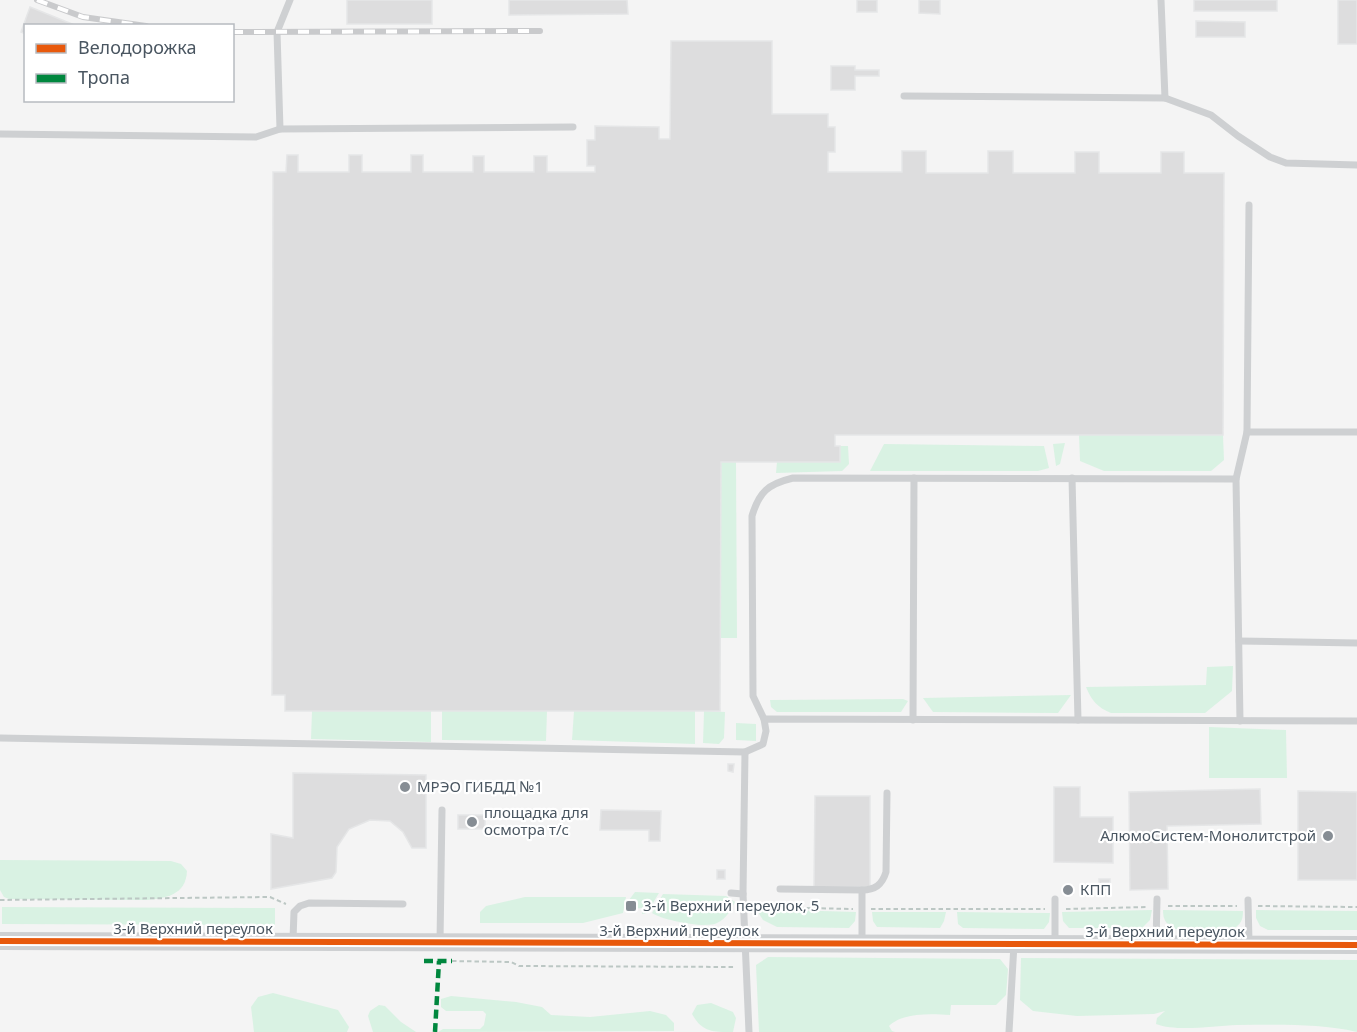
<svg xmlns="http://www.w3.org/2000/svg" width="1357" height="1032" font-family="'Noto Sans',sans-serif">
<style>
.green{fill:#d9f2e3}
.building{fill:#ddddde;stroke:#e5e6e7;stroke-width:1.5}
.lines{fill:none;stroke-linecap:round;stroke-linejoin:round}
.path{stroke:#bcc7c4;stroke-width:2;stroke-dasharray:4.5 3;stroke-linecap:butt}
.service{stroke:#ced0d2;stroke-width:7}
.tertiary{stroke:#ced0d2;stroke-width:18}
.rail-casing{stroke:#c9cacc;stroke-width:6}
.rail{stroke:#fff;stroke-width:4;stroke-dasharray:11;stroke-linecap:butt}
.quiet{stroke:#00873e;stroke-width:4.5;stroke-dasharray:9 4.5;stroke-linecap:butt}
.cycleway-casing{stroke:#fff;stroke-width:10}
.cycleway{stroke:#e8590c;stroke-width:6}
.poi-dot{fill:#868d94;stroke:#fff;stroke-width:2}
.labels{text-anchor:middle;stroke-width:4.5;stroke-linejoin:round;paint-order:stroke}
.poi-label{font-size:15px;fill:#4a5661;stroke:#fff;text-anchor:start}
.street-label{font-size:15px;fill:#4a5661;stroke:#fff}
</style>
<rect width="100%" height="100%" fill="#f4f4f4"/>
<g class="green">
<path d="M1079,435h144l1,25 -13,11h-107l-24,-10z"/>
<path d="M1065,443l-5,21 -4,2 -3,-22z"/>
<path d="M884,444l160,2 5,22 -11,3h-168z"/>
<path d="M840,446h8l1,18 -7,7 -66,2 1,-11h62z"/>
<path d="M721,462h15l1,176h-17z"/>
<path d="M1233,666l-1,25 -27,22h-94c-14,-6 -19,-12 -25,-26l120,-2 1,-18z"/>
<path d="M1071,695l-13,18 -125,-1 -10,-14z"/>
<path d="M903,699l5,2 -7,11h-124l-6,-5 -1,-7z"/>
<path d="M312,711h119v31l-120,-3z"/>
<path d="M442,711h105l-1,30 -104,-1z"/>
<path d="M574,711h121v33l-123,-4z"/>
<path d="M704,711l21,1 -1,26 -5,6 -16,-1z"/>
<path d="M736,723l20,1v17l-20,-1z"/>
<path d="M1209,727l77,3 1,48h-78z"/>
<path d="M0,860l171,1 10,3 6,7c-1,24 -21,27 -40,29l-138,-1 -5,-2 -4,-7z"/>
<path d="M635,892l24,1 -12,20 -5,1 1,-6 -15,1 1,-9z"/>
<path d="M663,894l63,2 9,6c-4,8 -9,17 -18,21 -12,6 -55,-3 -65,-10z"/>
<path d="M525,897h101l-3,16 -40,10h-103v-11l6,-6z"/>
<path d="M2,907l273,1v17l-273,-1z"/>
<path d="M756,909l100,3 -1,9 -6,7 -72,-1 -14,-7z"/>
<path d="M1152,910l-2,10 -8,8h-73l-6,-7 -1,-9z"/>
<path d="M1163,910l80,1c0,9 -2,13 -10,18h-57c-10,-4 -13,-9 -13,-19z"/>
<path d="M1256,910l101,1v19h-89l-8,-4 -4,-8z"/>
<path d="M872,912h74l-2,9 -4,7 -63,-1 -4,-6z"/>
<path d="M957,912l93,1 -1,9 -5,7 -81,-1 -5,-4z"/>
<path d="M768,957l232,2 8,10 -2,26 -10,10h-45l-1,10c-18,-1 -47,-3 -61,11l3,5 3,1h-136l-3,-67z"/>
<path d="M1021,958l336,2v72c-39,-9 -80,-7 -120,-7 -24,1 -60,7 -81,-1l1,-6 8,-7 -11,3 -77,2 -44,-5 -13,-11z"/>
<path d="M273,993l65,17 11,17 -2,5h-93l-3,-25 7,-10z"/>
<path d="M451,996l65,6 26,5 9,8 39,2 60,-6 16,4 8,8v8l-236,1 5,-3h37l4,-4 2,-11 -3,-3h-37l-5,-4v-8z"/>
<path d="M711,1003l22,9 3,6 -3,14c-21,0 -31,0 -41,-18l5,-9z"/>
<path d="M379,1005l6,1 16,16 15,10h-43l-5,-16 2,-5z"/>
</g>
<g class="building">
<rect x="347" y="0" width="85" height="24"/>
<path d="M509,0h118l1,14 -119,1z"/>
<rect x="857" y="0" width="20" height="12"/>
<path d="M919,0h21v14l-21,-1z"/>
<rect x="1194" y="0" width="83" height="11"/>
<rect x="1338" y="0" width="19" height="44"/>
<path d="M30,7l47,19h-51v8l-5,-2z"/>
<path d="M1196,21l49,1v15h-49z"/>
<path d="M671,41h101v73h56v13h7v25h-7v20h74v-21h24v22h62v-22h25v22h62v-21h24v21h62v-21h23v21h40l-1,262h-388v11h5v16h-119l-1,249h-435v-16h-13l1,-523h13l1,-17h11v17h51v-17h13v17h49v-17h12v17h50v-16h11v16h50v-16h13v16h48v-6h-8v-26h8v-14l64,1v12h11z"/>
<path d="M831,66h24v4h24v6h-24v14h-24z"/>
<path d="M728,764h6l-1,8 -5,-1z"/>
<path d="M293,773l133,2v73h-14l-9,-16 -13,-11 -20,-1 -21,9 -12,18 -1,25 -4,6 -61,11v-55l22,4z"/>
<path d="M1054,787h26v30h33v46l-59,-1z"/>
<path d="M1260,789l1,35 -94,2 1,63 -38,1 -1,-98z"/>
<path d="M1298,791l59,1v88h-59z"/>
<path d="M815,796h55v91h-56z"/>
<path d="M601,810l60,1 -1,30h-11v-11h-49z"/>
<rect x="458" y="815" width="27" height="14"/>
<rect x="717" y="870" width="8" height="9"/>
<rect x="1099" y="879" width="11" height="10"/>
<rect x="1064" y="886" width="9" height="8"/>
</g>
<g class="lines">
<g class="path">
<path d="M0,900l270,-3 16,7"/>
<path d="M1168,906h69"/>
<path d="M1258,906l99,1"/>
<path d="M754,907l99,2"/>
<path d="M871,909h174"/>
<path d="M1066,909l81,-2"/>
<path d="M452,961l59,1 8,4 217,1"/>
</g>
<g class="service">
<path d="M904,96l261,2 -4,-98"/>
<path d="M1165,98l46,17 27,21 32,21 16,6 71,2"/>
<path d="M280,129l-3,-97 13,-32"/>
<path d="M0,134l256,3 24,-8 293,-2"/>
<path d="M1247,432h110"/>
<path d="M1072,478l6,242"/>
<path d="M1236,479l11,-47 2,-227"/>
<path d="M1239,641l118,2"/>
<path d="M764,719l-11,-23 -1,-180c7,-24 16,-32 41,-38l443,1 4,242"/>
<path d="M913,720l1,-242"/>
<path d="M0,738l745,14 18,-8 3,-13 -2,-12 593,2"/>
<path d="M745,752l-2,142 6,138"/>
<path d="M780,889l82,1v52"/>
<path d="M862,890c13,0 20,-5 24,-18l1,-79"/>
<path d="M731,893l12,1"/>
<path d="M1055,899v45"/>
<path d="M1248,900l1,42"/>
<path d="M293,939l1,-27 6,-6 9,-3 94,1"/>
<path d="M440,941l2,-131"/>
<path d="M1156,944l1,-45"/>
<path d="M1009,1032l5,-88"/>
</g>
<path class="tertiary" d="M0,941l1357,4"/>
<defs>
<g id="rail">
<path d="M37,0l46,17 63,9"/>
<path d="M232,32l308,-1"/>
</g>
</defs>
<use href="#rail" class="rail-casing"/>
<use href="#rail" class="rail"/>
<g class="quiet">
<path d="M424,961h28"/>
<path d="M435,1032l4,-71"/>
</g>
<defs>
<path id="cycleway" d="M0,941l1357,4"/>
</defs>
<use href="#cycleway" class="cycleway-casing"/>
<use href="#cycleway" class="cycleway"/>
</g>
<g class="poi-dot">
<circle cx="405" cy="787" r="6"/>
<circle cx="472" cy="822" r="6"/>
<circle cx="1328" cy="836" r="6"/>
<circle cx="1068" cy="890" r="6"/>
<rect x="625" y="900" width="12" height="12" rx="3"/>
</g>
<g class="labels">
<g class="poi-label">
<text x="417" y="792">МРЭО ГИБДД №1</text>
<text x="484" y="818">площадка для<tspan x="484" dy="17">осмотра т/с</tspan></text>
<text x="1316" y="841" text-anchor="end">АлюмоСистем-Монолитстрой</text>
<text x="1080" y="895">КПП</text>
<text x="643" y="911">3-й Верхний переулок, 5</text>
</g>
<g class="street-label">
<text x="193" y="934">3-й Верхний переулок</text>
<text x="679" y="936">3-й Верхний переулок</text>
<text x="1165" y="937">3-й Верхний переулок</text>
</g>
</g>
<rect x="24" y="24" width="210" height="78" fill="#ffffff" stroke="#b7bbc0" stroke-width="1.5"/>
<rect x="36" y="44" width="30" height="9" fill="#e8590c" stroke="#b7bbc0" stroke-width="1.5"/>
<text x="78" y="54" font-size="18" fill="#4a5661">Велодорожка</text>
<rect x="36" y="74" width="30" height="9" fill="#00873e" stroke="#b7bbc0" stroke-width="1.5"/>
<text x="78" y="84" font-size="18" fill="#4a5661">Тропа</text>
</svg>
